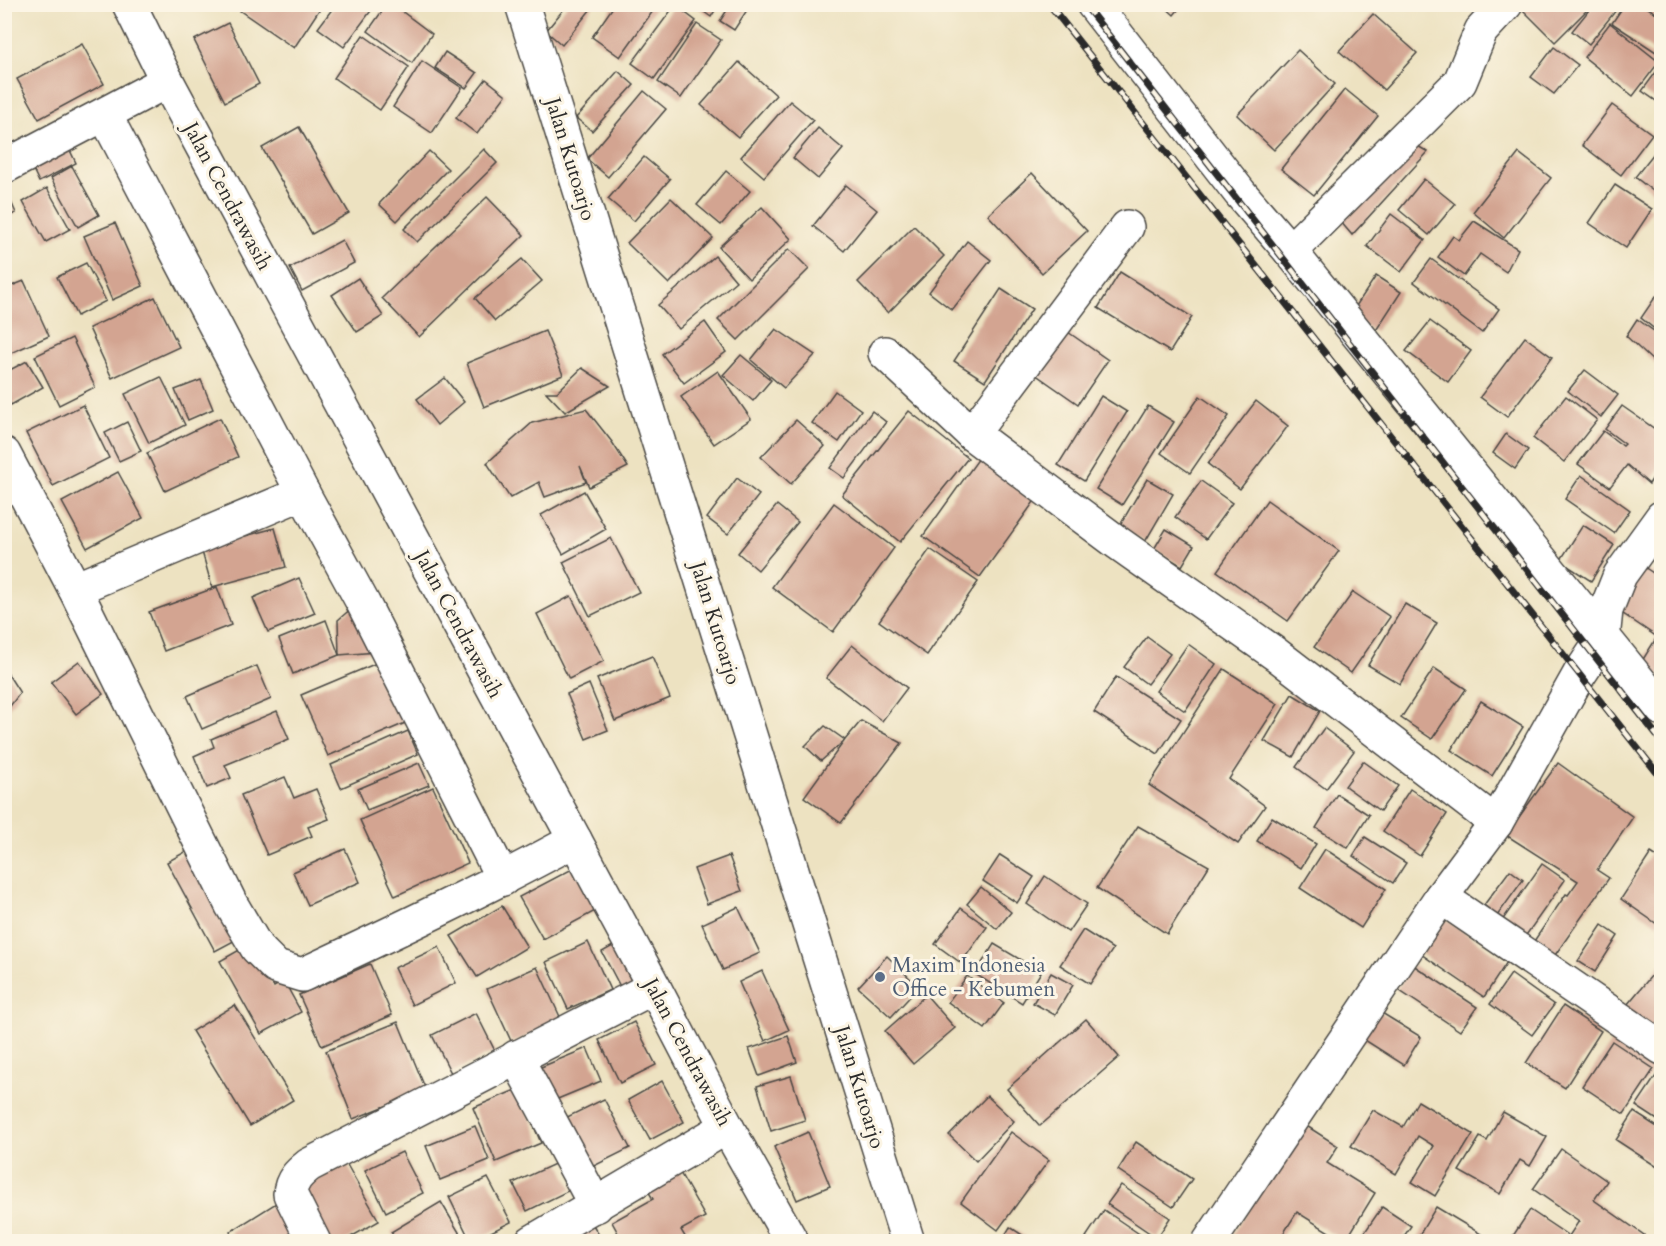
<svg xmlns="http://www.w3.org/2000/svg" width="1666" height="1246" font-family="Cardo,serif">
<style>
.building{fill:#d3a491}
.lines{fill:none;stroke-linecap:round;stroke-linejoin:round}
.minor-casing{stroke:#484642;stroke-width:36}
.major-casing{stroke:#484642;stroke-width:36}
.minor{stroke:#fff;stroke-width:33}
.major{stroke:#fff;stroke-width:33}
.rail-casing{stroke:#2b2b2b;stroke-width:7}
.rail{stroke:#fcf5e5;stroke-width:4.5;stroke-dasharray:14;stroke-linecap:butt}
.service-dot{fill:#5c6f8a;stroke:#fcf5e5;stroke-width:2}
.labels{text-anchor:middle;stroke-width:6;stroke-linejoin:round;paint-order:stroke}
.street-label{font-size:21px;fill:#2b2b2b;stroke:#fcf5e5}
.service-label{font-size:21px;fill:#4e5e75;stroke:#fcf5e5;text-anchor:start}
</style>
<rect width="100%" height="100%" fill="#fcf5e5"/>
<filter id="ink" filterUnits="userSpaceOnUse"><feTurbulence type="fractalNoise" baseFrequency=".0167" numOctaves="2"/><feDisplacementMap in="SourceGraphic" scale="12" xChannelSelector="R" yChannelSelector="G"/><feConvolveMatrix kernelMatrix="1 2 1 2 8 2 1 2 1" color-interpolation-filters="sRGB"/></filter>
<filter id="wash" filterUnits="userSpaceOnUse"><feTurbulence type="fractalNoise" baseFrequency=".008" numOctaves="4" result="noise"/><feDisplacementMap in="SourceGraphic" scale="24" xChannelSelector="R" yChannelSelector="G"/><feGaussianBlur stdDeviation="1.35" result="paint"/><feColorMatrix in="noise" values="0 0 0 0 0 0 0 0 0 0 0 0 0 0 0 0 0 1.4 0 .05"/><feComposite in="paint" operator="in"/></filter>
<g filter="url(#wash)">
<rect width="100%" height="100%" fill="#ede2c1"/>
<g id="blocks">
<g class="building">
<path d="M234,4h89l-29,44 -61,-42z"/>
<path d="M336,4h40l-32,43 -26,-19z"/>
<path d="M387,4h5l40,30 -20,29 -44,-32z"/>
<path d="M568,4h27l-33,41 -16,-14z"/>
<path d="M615,4h43l-38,53 -28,-20z"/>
<path d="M693,4h26l-8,13z"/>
<path d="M731,4h20l-17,26 -14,-9z"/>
<path d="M1162,4h21l-9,11z"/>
<path d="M1517,4h70l3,3 -35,35z"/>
<path d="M1594,4h27l-32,40 -17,-13z"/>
<path d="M1625,4h17l20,13v39l-50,-33z"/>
<path d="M675,5l21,16 -42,58 -22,-16z"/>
<path d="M1373,14l44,39 -33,37 -45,-39z"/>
<path d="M228,23l31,61 -34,18 -31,-62z"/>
<path d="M1610,23l49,39 -26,34 -49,-39z"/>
<path d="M697,24l24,16 -40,58 -23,-16z"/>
<path d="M363,35l46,32 -29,43 -46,-32z"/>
<path d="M82,44l22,40 -65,35 -22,-40z"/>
<path d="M1554,47l24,18 -24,29 -23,-17z"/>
<path d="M1298,50l37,34 -61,66 -37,-35z"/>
<path d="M445,52l32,21 -11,15 -31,-20z"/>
<path d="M422,61l40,27 -30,45 -39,-26z"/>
<path d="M739,62l37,33 -38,42 -37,-32z"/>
<path d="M1662,64v41l-20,-14z"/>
<path d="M618,71l16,14 -42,46 -16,-13z"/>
<path d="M486,79l20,16 -29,39 -21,-16z"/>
<path d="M1345,89l33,27 -64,79 -33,-26z"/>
<path d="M644,91l22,18 -58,68 -21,-18z"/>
<path d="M790,101l23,19 -49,57 -23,-20z"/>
<path d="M1612,105l40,29 -31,41 -39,-30z"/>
<path d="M299,127l50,86 -37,21 -50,-86z"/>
<path d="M818,128l25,21 -25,30 -25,-21z"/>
<path d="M1409,141l19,11 -76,83 -12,-14z"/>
<path d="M66,142l10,21 -37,19 -10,-21z"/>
<path d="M1662,143v55l-27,-21z"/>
<path d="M484,149l13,14 -80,79 -13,-13z"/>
<path d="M429,151l19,18 -51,52 -18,-17z"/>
<path d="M1519,153l32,25 -47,60 -31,-26z"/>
<path d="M644,157l26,22 -36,42 -26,-22z"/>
<path d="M72,166l27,49 -21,12 -27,-49z"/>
<path d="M726,171l24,20 -29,34 -24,-20z"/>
<path d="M1032,173l55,58 -45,42 -54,-58z"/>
<path d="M1424,179l31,25 -26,31 -30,-25z"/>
<path d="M846,185l31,25 -33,41 -31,-25z"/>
<path d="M1615,185l37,24 -26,39 -37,-25z"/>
<path d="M4,186l12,27 -12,5z"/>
<path d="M47,188l23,41 -24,13 -23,-40z"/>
<path d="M487,197l37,38 -105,102 -37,-39z"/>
<path d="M671,198l42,40 -44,46 -42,-41z"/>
<path d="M762,207l29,32 -42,40 -30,-32z"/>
<path d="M1391,214l34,26 -24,32 -34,-26z"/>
<path d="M1474,221l44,28 -12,23 -26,-18 -16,22 -26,-19 15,-21 6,4z"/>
<path d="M115,223l28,63 -31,14 -28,-64z"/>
<path d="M914,226l30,30 -56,57 -30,-31z"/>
<path d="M342,240l12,23 -52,28 -12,-23z"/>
<path d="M967,241l24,19 -39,50 -23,-18z"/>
<path d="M789,249l20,20 -71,71 -20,-20z"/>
<path d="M715,256l21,25 -57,48 -21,-24z"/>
<path d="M522,259l20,22 -47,40 -20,-23z"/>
<path d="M1431,259l68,50 -17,24 -68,-51z"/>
<path d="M86,263l20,38 -29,15 -20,-39z"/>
<path d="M1120,272l72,45 -22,35 -72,-44z"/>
<path d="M1376,276l25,16 -26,40 -25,-17z"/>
<path d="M358,278l25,38 -26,16 -25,-37z"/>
<path d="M24,281l25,55 -45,20v-67z"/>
<path d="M1001,289l31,20 -47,72 -31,-20z"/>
<path d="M1656,296l6,5v34l-21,-17z"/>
<path d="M155,297l24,50 -67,31 -23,-50z"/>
<path d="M1637,319l25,18v17l-7,9 -29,-27z"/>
<path d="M1430,321l41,30 -23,31 -42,-31z"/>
<path d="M705,322l21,30 -42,31 -22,-29z"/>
<path d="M776,329l39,26 -31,33 -33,-28z"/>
<path d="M1065,330l43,30 -30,44 -43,-30z"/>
<path d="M545,331l18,44 -79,32 -17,-44z"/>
<path d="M1525,337l27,20 -45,60 -27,-20z"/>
<path d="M72,338l23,49 -36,18 -24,-49z"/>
<path d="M741,355l30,25 -18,21 -30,-26z"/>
<path d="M27,361l16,26 -32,18 -7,-11v-21z"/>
<path d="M582,368l28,18 -45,26 -19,-20h11z"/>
<path d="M1585,370l33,25 -17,22 -33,-26z"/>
<path d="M718,371l33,48 -37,25 -33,-47z"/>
<path d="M161,377l24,48 -36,18 -24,-49z"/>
<path d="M445,378l19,24 -27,23 -20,-26z"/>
<path d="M201,380l12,29 -25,11 -13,-30z"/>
<path d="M835,391l26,19 -22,32 -27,-19z"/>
<path d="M1101,396l26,16 -43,69 -26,-16z"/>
<path d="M1200,396l29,20 -39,57 -29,-20z"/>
<path d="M1566,396l31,24 -33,42 -31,-24z"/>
<path d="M1256,401l32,25 -48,63 -32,-25z"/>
<path d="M83,405l26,53 -56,28 -27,-53z"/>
<path d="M1148,406l26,16 -52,83 -26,-16z"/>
<path d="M1622,406l40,28v30l-13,20 -22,-19 -17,22 -32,-23 25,-33 20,15 2,-2 -20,-15z"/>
<path d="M586,409l26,33 16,25 -39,20 -9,-21 6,16 -41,15 -6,-15 -29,16 -23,-35 45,-40z"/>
<path d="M872,411l14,11 -42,56 -14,-10z"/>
<path d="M909,411l59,47 -68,84 -58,-47z"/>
<path d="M220,418l18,39 -73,34 -18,-38z"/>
<path d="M796,420l29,26 -34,38 -30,-27z"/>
<path d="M127,422l14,29 -22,10 -14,-28z"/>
<path d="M1506,434l22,16 -13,19 -22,-16z"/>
<path d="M979,458l57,41 -56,78 -57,-41z"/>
<path d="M118,472l25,46 -56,30 -25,-46z"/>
<path d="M1581,475l49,35 -16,23 -49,-34z"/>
<path d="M737,478l22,17 -31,39 -21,-16z"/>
<path d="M1147,479l26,15 -28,48 -26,-15z"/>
<path d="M1201,481l31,22 -26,36 -31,-22z"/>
<path d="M584,491l22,38 -43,25 -22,-39z"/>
<path d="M1267,500l72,51 -51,70 -71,-50z"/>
<path d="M834,503l60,45 -61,84 -61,-45z"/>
<path d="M777,505l21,17 -40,48 -20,-17z"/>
<path d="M1583,525l31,20 -23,36 -31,-20z"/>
<path d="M275,528l11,39 -74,20 -11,-39z"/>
<path d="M1166,529l28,17 -12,20 -28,-17z"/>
<path d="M611,538l28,54 -49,24 -27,-54z"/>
<path d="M930,549l48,33 -51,73 -48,-34z"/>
<path d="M1641,565l21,14v92l-7,10 -18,-12 20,-32 -44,-30z"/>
<path d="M299,578l16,35 -47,19 -15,-34z"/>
<path d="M217,587l14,38 -67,26 -15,-39z"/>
<path d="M1353,592l37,25 -39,56 -37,-26z"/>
<path d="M571,596l33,65 -35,18 -32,-65z"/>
<path d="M1405,604l32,19 -37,61 -32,-19z"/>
<path d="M353,607l24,45 -38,3 -1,-35z"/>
<path d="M326,620l13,35 -46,19 -14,-35z"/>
<path d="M1147,637l23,17 -23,30 -23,-17z"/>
<path d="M1188,644l28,20 -31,47 -29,-20z"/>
<path d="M852,645l55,43 -25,33 -56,-43z"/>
<path d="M652,656l18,42 -55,23 -18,-42z"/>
<path d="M384,660l26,61 -82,35 -27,-61z"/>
<path d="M79,661l24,33 -27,20 -25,-32z"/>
<path d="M257,666l14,33 -69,30 -15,-33z"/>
<path d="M4,668l16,25 -16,21z"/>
<path d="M1434,668l32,21 -34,50 -31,-21z"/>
<path d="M1224,669l54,35 -49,75 36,27 -27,38 -89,-59z"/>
<path d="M1116,677l65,42 -23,35 -64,-42z"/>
<path d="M589,684l19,46 -22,9 -19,-45z"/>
<path d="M1292,694l28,17 -27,46 -29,-16z"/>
<path d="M1481,701l42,26 -31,49 -41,-26z"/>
<path d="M277,711l12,28 -64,26 6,13 -24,10 -13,-32 20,-9 -3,-8z"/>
<path d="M861,721l41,22 -61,80 -37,-26 41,-57 -24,21 -16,-15 20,-20 20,14z"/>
<path d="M1324,728l30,23 -28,38 -30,-22z"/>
<path d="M408,731l10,23 -77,34 -10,-23z"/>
<path d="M1363,761l35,25 -18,25 -35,-25z"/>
<path d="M419,763l10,22 -62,25 -9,-21z"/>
<path d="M1558,763l75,54 -36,53 12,8 -56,80 -21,-14 34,-50 2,1 10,-14 -72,-46z"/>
<path d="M285,777l9,21 22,-9 13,30 -21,8 4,9 -45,19 -26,-60z"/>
<path d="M433,787l35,76 -73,33 -35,-76z"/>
<path d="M1410,789l37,25 -27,42 -37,-25z"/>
<path d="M1337,794l32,21 -21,33 -32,-20z"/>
<path d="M1272,817l44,27 -15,24 -44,-27z"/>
<path d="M1138,826l71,40 -42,68 -70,-46z"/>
<path d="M1365,837l41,26 -13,20 -40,-27z"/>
<path d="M196,846l49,89 -30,16 -48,-89z"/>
<path d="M345,849l15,33 -52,23 -15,-33z"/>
<path d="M1325,849l61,40 -25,39 -61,-40z"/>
<path d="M1651,853l11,7v57l-5,7 -36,-25z"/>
<path d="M1000,855l34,22 -17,26 -34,-22z"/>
<path d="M729,856l13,35 -35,13 -13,-35z"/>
<path d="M1542,864l23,16 -43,61 -23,-16z"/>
<path d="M576,867l23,42 -56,30 -24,-42z"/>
<path d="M1510,870l13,10 -26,36 -13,-11z"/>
<path d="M1045,876l42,28 -19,28 -41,-28z"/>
<path d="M981,887l30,25 -14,17 -30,-25z"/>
<path d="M502,906l25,41 -50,30 -26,-41z"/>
<path d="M738,907l22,46 -37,17 -21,-46z"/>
<path d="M961,908l26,19 -26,36 -26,-19z"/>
<path d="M1445,919l62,43 -23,35 -63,-43z"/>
<path d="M1602,925l16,11 -23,36 -17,-11z"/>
<path d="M1083,930l30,19 -23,35 -30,-19z"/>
<path d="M588,942l22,48 -42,19 -22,-47z"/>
<path d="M620,942l22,42 -18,10 -22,-42z"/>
<path d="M250,944l24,43 10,-6 17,31 -40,22 -41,-73z"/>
<path d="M994,944l47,28 -19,31 -47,-29z"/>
<path d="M439,947l17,36 -44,22 -18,-37z"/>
<path d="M887,956l32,31 -28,30 -33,-30z"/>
<path d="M1662,963v80l-40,-32z"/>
<path d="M370,964l22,51 -70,31 -23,-51z"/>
<path d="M1413,965l64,42 -17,24 -63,-42z"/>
<path d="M537,967l25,54 -50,22 -25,-54z"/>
<path d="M762,971l27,59 -24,11 -26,-59z"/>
<path d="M1051,973l22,12 -18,30 -22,-12z"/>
<path d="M1511,974l43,31 -22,30 -42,-31z"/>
<path d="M967,976l37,27 -19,26 -37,-27z"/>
<path d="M926,995l29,33 -42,36 -28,-33z"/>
<path d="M235,1005l58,95 -43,26 -58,-95z"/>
<path d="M1563,1006l38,25 -36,57 -39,-25z"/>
<path d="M1377,1010l44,27 -17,28 -44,-28z"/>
<path d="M476,1013l19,38 -44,22 -19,-38z"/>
<path d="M1086,1019l33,38 -79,69 -33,-37z"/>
<path d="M398,1022l28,68 -73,29 -27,-68z"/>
<path d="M634,1022l22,43 -36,18 -21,-43z"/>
<path d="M788,1036l9,26 -38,14 -10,-27z"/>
<path d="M1612,1041l42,28 -30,45 -42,-28z"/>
<path d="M587,1048l14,33 -53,22 -14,-33z"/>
<path d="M1662,1067v56l-26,-17z"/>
<path d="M791,1076l14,44 -34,11 -14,-45z"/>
<path d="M662,1081l22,41 -34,18 -22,-40z"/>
<path d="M518,1089l23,54 -45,19 -23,-54z"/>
<path d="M987,1096l27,25 -38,40 -27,-26z"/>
<path d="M604,1099l26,49 -48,24 -25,-50z"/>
<path d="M1418,1101l55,33 -38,62 -23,-14 22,-36 -16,-10 -22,38 -45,-28 22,-36 30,17z"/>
<path d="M1503,1112l44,25 -17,29 -10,-6 -20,34 -41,-23 21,-34 7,4z"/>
<path d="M1634,1112l28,18v40l-46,-30z"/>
<path d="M1302,1123l36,23 -11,17 48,30 -30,49 -48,-30 -19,30h-42l-5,-4z"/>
<path d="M475,1126l14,34 -49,20 -14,-34z"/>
<path d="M808,1132l22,54 -33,14 -23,-53z"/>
<path d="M1011,1132l38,28 -51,70 -37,-28z"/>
<path d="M1136,1142l56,37 -19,28 -55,-37z"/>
<path d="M1561,1149l46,32 -13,19 50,35 -4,7h-131l21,-32 39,26 10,-15 -46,-32z"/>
<path d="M402,1152l21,41 -37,19 -21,-42z"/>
<path d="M559,1162l13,27 -45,22 -14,-28z"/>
<path d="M346,1163l33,58 -37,21h-11l-30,-54z"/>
<path d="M679,1171l26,46 -24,13 6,10 -64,2 -11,-20 41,-23 -6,-10z"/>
<path d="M488,1178l23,44 -40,20 -22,-45z"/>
<path d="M1121,1185l49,33 -13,20 -50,-34z"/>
<path d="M281,1200l26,42h-71l-6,-10z"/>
<path d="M441,1202l19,32 -13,8h-50l-6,-10z"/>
<path d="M1382,1207l29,19 -11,16h-42z"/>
<path d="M1436,1207l45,27 -4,8h-62z"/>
<path d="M1104,1210l47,32h-59l-6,-5z"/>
<path d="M592,1223l11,19h-42z"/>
<path d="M1010,1227l23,15h-32z"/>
</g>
</g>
</g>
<g filter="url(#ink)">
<use href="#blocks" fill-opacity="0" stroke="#484642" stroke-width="1.5"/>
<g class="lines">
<defs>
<g id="minor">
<path d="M1093,4l147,189 50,58 372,458"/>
<path d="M105,115l198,378 60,110 140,276"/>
<path d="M4,167l163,-86"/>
<path d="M1290,251l170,-169 21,-51 25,-27"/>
<path d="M885,353l87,81 146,109 159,112 219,168"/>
<path d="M972,434l155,-207"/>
<path d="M4,454l71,135 156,315 26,44 19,19 26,8c92,-43 183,-86 273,-135"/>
<path d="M75,589l228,-96"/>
<path d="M1441,897l221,151"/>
<path d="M516,1057l80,149"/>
<path d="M314,1242l-24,-48c1,-14 9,-21 19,-29l345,-178"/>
<path d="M532,1242l195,-115"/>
<path d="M1209,1242l232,-345 55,-74 83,-148 24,-36 3,-29 14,-35 42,-58"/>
</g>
<g id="major">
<path d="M129,4l38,77 487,906 73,140 65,115"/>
<path d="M522,4l386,1238"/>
</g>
</defs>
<use href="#minor" class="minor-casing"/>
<use href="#major" class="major-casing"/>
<use href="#minor" class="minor"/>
<use href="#major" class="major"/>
<defs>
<g id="rail">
<path d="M1049,4l613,775"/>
<path d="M1084,4l578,738"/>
</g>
</defs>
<use href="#rail" class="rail-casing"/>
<use href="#rail" class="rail"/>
</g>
</g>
<circle class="service-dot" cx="880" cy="977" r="6"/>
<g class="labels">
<g class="street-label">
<text transform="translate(571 159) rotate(73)" y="7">Jalan Kutoarjo</text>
<text transform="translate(228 196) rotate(62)" y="7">Jalan Cendrawasih</text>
<text transform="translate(716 623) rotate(73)" y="7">Jalan Kutoarjo</text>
<text transform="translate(459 624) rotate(62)" y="7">Jalan Cendrawasih</text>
<text transform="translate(688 1052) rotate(62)" y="7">Jalan Cendrawasih</text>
<text transform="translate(860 1087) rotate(73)" y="7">Jalan Kutoarjo</text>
</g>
<g class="service-label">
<text x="892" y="972">Maxim Indonesia<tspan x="892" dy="24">Office - Kebumen</tspan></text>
</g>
</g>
<rect width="1666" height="1246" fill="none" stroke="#fcf5e5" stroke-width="24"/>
</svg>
